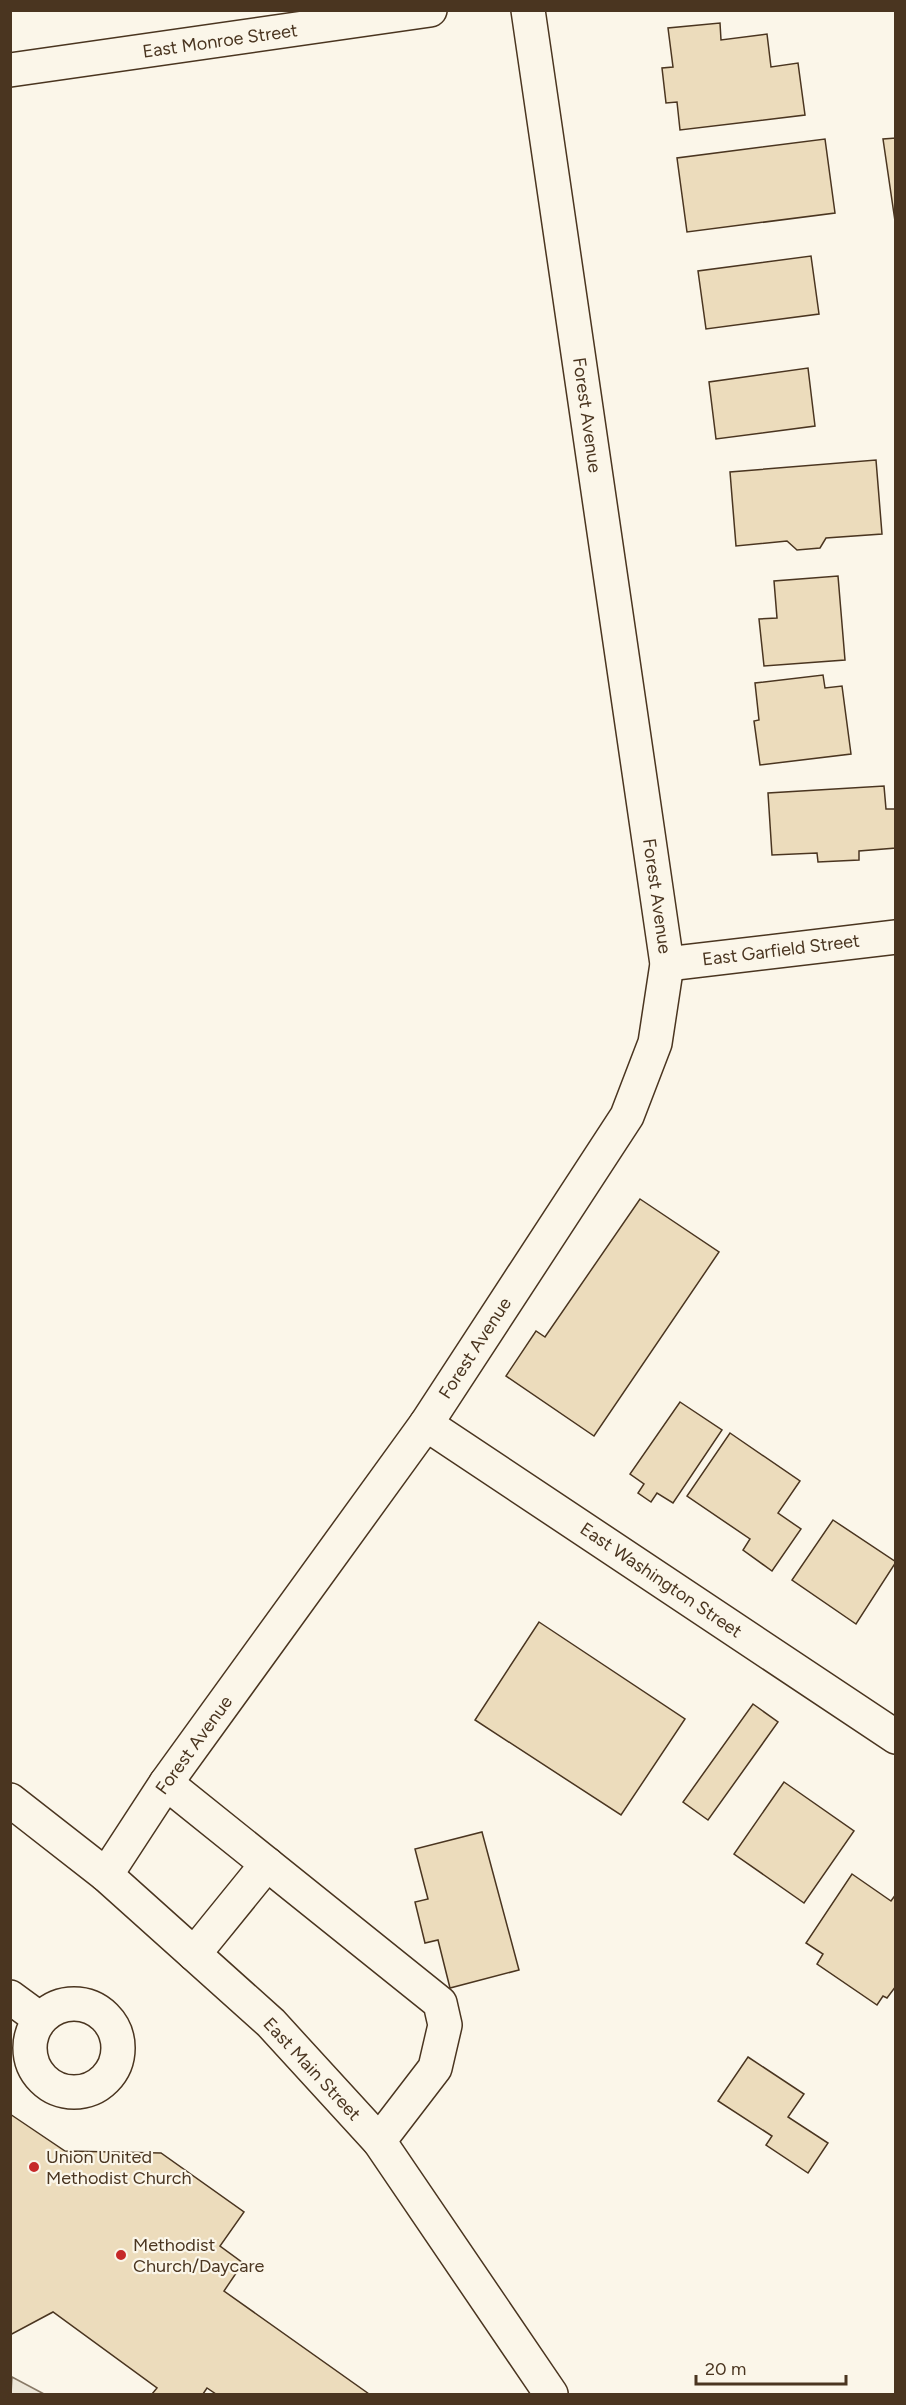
<svg xmlns="http://www.w3.org/2000/svg" width="906" height="2405" font-family="Figtree,sans-serif">
<style>
.parking{fill:#ede7d9;stroke:#887966;stroke-width:1.5}
.building{fill:#ecdcbc;stroke:#4a3520;stroke-width:1.5}
.lines{fill:none;stroke-linecap:round;stroke-linejoin:round}
.minor-casing{stroke:#4a3520;stroke-width:36}
.major-casing{stroke:#4a3520;stroke-width:36}
.minor{stroke:#fbf6e9;stroke-width:33}
.major{stroke:#fbf6e9;stroke-width:33}
.poi-dot{fill:#c62828;stroke:#fbf6e9;stroke-width:2}
.labels{text-anchor:middle;stroke-width:4.5;stroke-linejoin:round;paint-order:stroke}
.street-label{font-size:18px;fill:#4a3520;stroke:#fbf6e9}
.poi-label{font-size:18px;fill:#4a3520;stroke:#fbf6e9;text-anchor:start}
</style>
<rect width="100%" height="100%" fill="#fbf6e9"/>
<path class="parking" d="M12,2377l32,17h-33z"/>
<g class="building">
<path d="M720,23l1,17 46,-6 4,33 27,-4 7,52 -125,15 -3,-28 -11,1 -4,-35 11,-1 -5,-39z"/>
<path d="M896,138v83h-1l-12,-82z"/>
<path d="M825,139l10,74 -148,19 -10,-74z"/>
<path d="M811,256l8,58 -113,15 -8,-58z"/>
<path d="M808,368l7,58 -99,13 -7,-57z"/>
<path d="M876,460l6,74 -56,4 -6,10 -23,2 -10,-9 -51,5 -6,-74z"/>
<path d="M838,576l7,84 -81,6 -5,-47 18,-1 -3,-37z"/>
<path d="M823,675l2,13 17,-2 9,68 -91,11 -6,-44 5,-1 -4,-37z"/>
<path d="M884,786l2,23h10v39l-37,3v9l-41,2 -1,-9 -45,2 -4,-62z"/>
<path d="M640,1199l79,53 -125,184 -88,-60 30,-45 9,6z"/>
<path d="M680,1402l42,28 -49,73 -16,-10 -6,9 -13,-9 6,-9 -14,-10z"/>
<path d="M730,1433l70,48 -22,32 23,16 -29,42 -29,-21 7,-11 -63,-43z"/>
<path d="M833,1520l63,42 -40,62 -64,-44z"/>
<path d="M539,1622l146,97 -64,96 -146,-95z"/>
<path d="M753,1704l25,18 -70,98 -25,-18z"/>
<path d="M784,1782l70,49 -50,72 -70,-49z"/>
<path d="M482,1832l37,138 -69,18 -12,-48 -13,3 -10,-41 13,-3 -13,-50z"/>
<path d="M852,1874l39,27 5,-7v92l-9,12 -4,-2 -6,9 -60,-41 6,-10 -17,-11z"/>
<path d="M748,2057l56,37 -16,23 40,26 -20,30 -42,-28 6,-9 -54,-35z"/>
<path d="M10,2114l55,37 96,2 83,59 -24,34 23,17 -19,28 145,103h-153l-9,-6 -4,6h-51l5,-6 -104,-76 -43,23z"/>
</g>
<g class="lines">
<defs>
<g id="minor">
<path d="M10,70l420,-60"/>
<path d="M667,964l229,-27"/>
<path d="M426,1424l201,-308 28,-73 12,-79 -139,-954"/>
<path d="M166,1783l274,220 5,22 -10,43 -56,73"/>
<path d="M194,1954l73,-90"/>
<path d="M10,1997l30,22"/>
<circle cx="74" cy="2048" r="44"/>
</g>
<g id="major">
<path d="M10,1800l96,75 165,148 108,118 172,253"/>
<path d="M106,1875l60,-92 260,-359 470,313"/>
</g>
</defs>
<use href="#minor" class="minor-casing"/>
<use href="#major" class="major-casing"/>
<use href="#minor" class="minor"/>
<use href="#major" class="major"/>
</g>
<g class="poi-dot">
<circle cx="34" cy="2167" r="6"/>
<circle cx="121" cy="2255" r="6"/>
</g>
<g class="labels">
<g class="street-label">
<text transform="translate(220 41) rotate(-8)" y="6">East Monroe Street</text>
<text transform="translate(587 415) rotate(82)" y="6">Forest Avenue</text>
<text transform="translate(657 896) rotate(82)" y="6">Forest Avenue</text>
<text transform="translate(781 950) rotate(-7)" y="6">East Garfield Street</text>
<text transform="translate(475 1348) rotate(-57)" y="6">Forest Avenue</text>
<text transform="translate(661 1580) rotate(34)" y="6">East Washington Street</text>
<text transform="translate(194 1745) rotate(-54)" y="6">Forest Avenue</text>
<text transform="translate(312 2069) rotate(47)" y="6">East Main Street</text>
</g>
<g class="poi-label">
<text x="46" y="2163">Union United<tspan x="46" dy="21">Methodist Church</tspan></text>
<text x="133" y="2251">Methodist<tspan x="133" dy="21">Church/Daycare</tspan></text>
</g>
</g>
<rect width="906" height="2405" fill="none" stroke="#4a3520" stroke-width="24"/>
<path d="M696 2375v9h150v-9" fill="none" stroke="#4a3520" stroke-width="3"/>
<text x="705" y="2375" font-size="18" fill="#4a3520" stroke="#fbf6e9" stroke-width="4.5" paint-order="stroke">20 m</text>
</svg>
